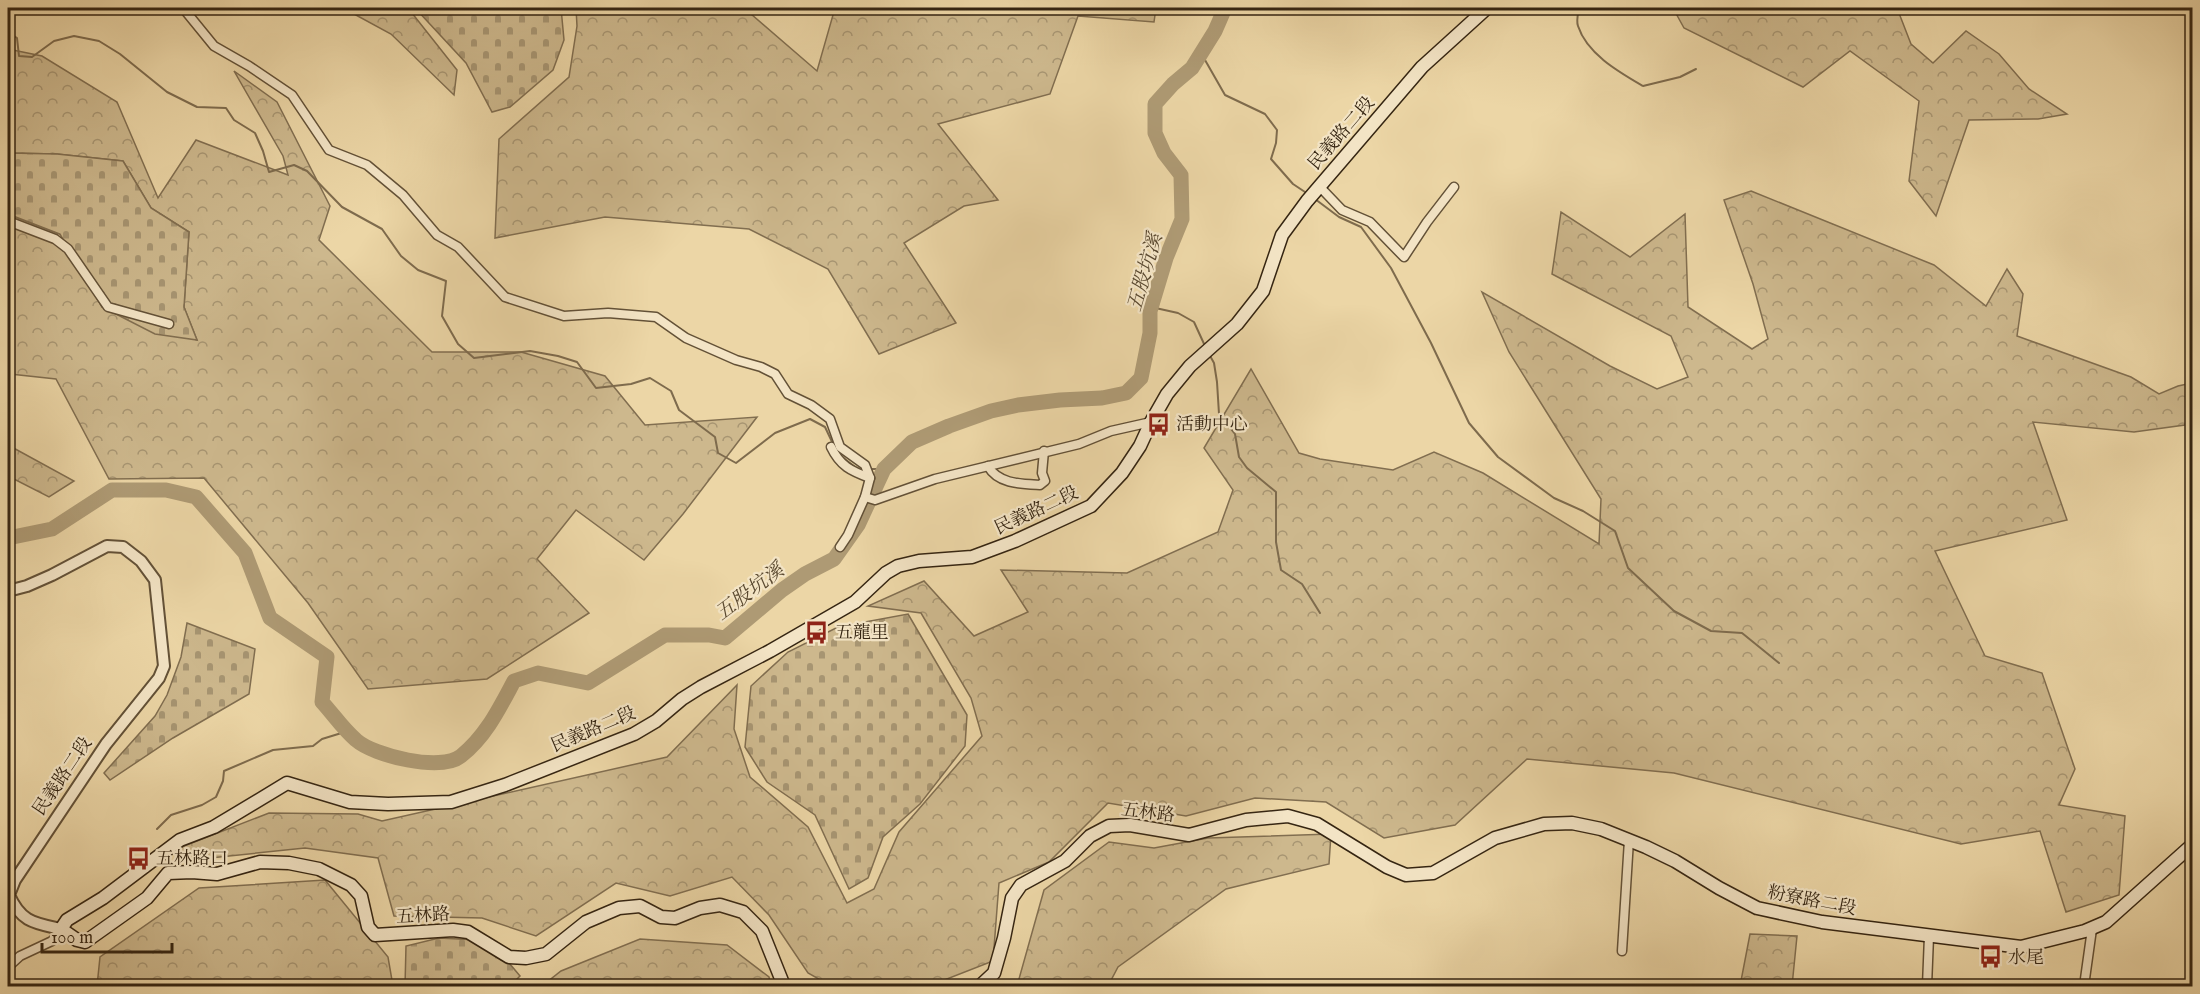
<svg xmlns="http://www.w3.org/2000/svg" width="2200" height="994" font-family="'IM FELL English','Noto Serif TC',serif">
<style>
.forest{fill:url(#forest-crowns);stroke:#816e50;stroke-width:1.5}
.cemetery{fill:url(#cemetery-stones);stroke:#816e50;stroke-width:1.5}
.lines{fill:none;stroke-linecap:round;stroke-linejoin:round}
.stream{stroke:#7e6b4d;stroke-width:2}
.river{stroke:#ae9a74;stroke-width:15}
.minor-casing{stroke:#635137;stroke-width:11}
.tertiary-casing{stroke:#635137;stroke-width:14}
.secondary-casing{stroke:#352512;stroke-width:15}
.minor{stroke:#f3e4c5;stroke-width:8}
.tertiary{stroke:#f3e4c5;stroke-width:10}
.secondary{stroke:#f3e4c5;stroke-width:12}
.labels{text-anchor:middle;stroke-width:4.5;stroke-linejoin:round;paint-order:stroke}
.street-label{font-size:18px;fill:#352512;stroke:#f3e4c5}
.poi-label{font-size:18px;fill:#352512;stroke:#f3e4c5;text-anchor:start}
.water-label{font-size:20px;font-style:italic;fill:#59482f;stroke:#f3e4c5}
</style>
<defs>
<pattern id="forest-crowns" width="20" height="18" patternUnits="userSpaceOnUse" patternTransform="scale(1.5)"><rect width="20" height="18" fill="#cdb88d"/><path d="M2 6a3 3 0 1 1 6 0M12 15a3 3 0 1 1 6 0" fill="none" stroke="#a79572"/></pattern>
<pattern id="cemetery-stones" width="16" height="16" patternUnits="userSpaceOnUse" patternTransform="scale(1.5)"><rect width="16" height="16" fill="#cdb88d"/><path d="M2 7V4a2 2 0 0 1 4 0v3zM10 15v-3a2 2 0 0 1 4 0v3z" fill="#a79572"/></pattern>
</defs>
<rect width="100%" height="100%" fill="#ecd6a6"/>
<filter id="stains"><feTurbulence type="fractalNoise" baseFrequency=".00333" numOctaves="4"/><feColorMatrix values="0 0 0 0 .2 0 0 0 0 .09 0 0 0 0 .02 0 0 0 .5 -.17"/></filter>
<radialGradient id="worn" r=".72"><stop offset=".6" stop-color="#630" stop-opacity="0"/><stop offset="1" stop-color="#630" stop-opacity=".3"/></radialGradient>
<g class="forest">
<path d="M343,8h65l49,62 -3,25 -63,-61z"/>
<path d="M576,8h168l73,63 18,-63h321l-2,14 -76,-6 -28,78 -112,30 60,76 -34,6 -60,37 52,80 -77,31 -51,-85 -79,-40 -144,-12 -110,21 4,-99 70,-62 8,-51z"/>
<path d="M1673,8h224l14,36 22,19 33,-32 33,23 30,35 38,25 -29,5 -69,1 -33,96 -27,-35 10,-80 -69,-50 -47,36 -119,-59z"/>
<path d="M8,49l34,7 75,46 41,96 38,-58 92,35 -5,-19 -49,-85 43,31 53,104 -11,34 113,112h89l84,24 40,49 112,-8 -74,97 -39,46 -68,-50 -39,49 52,54 -102,66 -119,10 -60,-86 -104,-125 -95,1 -53,-100 -46,-5 -2,-2v-158l52,20 42,73 95,33 -13,-33 5,-75 -38,-24 -28,-47 -66,-7 -49,-1z"/>
<path d="M1751,191l183,74 52,41 21,-37 16,25 -6,42 114,41 28,17 19,-8 14,-3v41l-58,8 -101,-10 34,98 -132,31 50,105 57,17 33,96 -16,36 66,11 -6,79 -53,17 -26,-81 -79,13 -287,-71 -147,-14 -72,66 -71,13 -58,-36 -71,-4 -69,18 -78,-13 -59,59 -50,21 -6,78 -64,25h-98l-23,-13 -39,-58 -37,-38 -62,19 -54,-13 -80,53 -54,-18 -88,-2 -16,-58 -73,-10 -124,13 -2,-13 90,-35 89,1 24,7 285,-64 70,-72 -3,44 16,48 58,50 39,76 27,-14 25,-57 83,-96 -11,-38 -50,-85 -53,-7 56,-25 50,55 54,-24 -27,-42 126,3 91,-41 15,-42 -29,-42 47,-79 48,84 21,6 73,11 41,-18 49,21 116,71 2,-45 -92,-147 -27,-60 128,74 47,23 31,-12 -17,-41 -119,-62 9,-62 69,45 55,-43 3,93 64,42 16,-10 -15,-55 -29,-84z"/>
<path d="M8,445l66,36 -25,16 -41,-21z"/>
<path d="M1331,834l-2,30 -103,25 -108,78 -10,19h-94l5,-7 25,-89 65,-48 45,6 54,-10z"/>
<path d="M325,880l63,77 5,29h-296l3,-29 99,-69z"/>
<path d="M1750,934l47,2 -5,50h-52z"/>
<path d="M640,939l87,6 42,32 2,9h-229l19,-15z"/>
</g>
<g class="cemetery">
<path d="M415,8h146l3,32 -11,30 -43,37 -18,5 -26,-49z"/>
<path d="M8,153l49,1 66,7 28,47 38,24 -5,75 13,33 -42,-6 -53,-27 -42,-73 -52,-20z"/>
<path d="M908,614l59,101 -2,31 -45,58 -37,33 -15,41 -19,11 -34,-74 -48,-33 -22,-35 6,-61 37,-34 50,-25z"/>
<path d="M187,623l68,26 -6,45 -76,44 -63,42 -6,-7 51,-57 12,-21 14,-38z"/>
<path d="M439,938l40,2 25,17 16,19 -10,10h-105l1,-40z"/>
</g>
<g class="lines">
<g class="stream">
<path d="M1579,8c-1,6 -3,13 -1,18 9,28 41,46 65,60l37,-9 16,-8"/>
<path d="M8,32l9,6 2,18 13,1 22,-16 20,-5 25,5 21,13 47,38 30,15 29,1 8,12 21,13 8,18 6,21 25,-7 13,6 35,36 40,22 19,27 17,14 28,11 -4,35 16,28 16,14 56,-7 28,5 19,6 19,26 35,-4 19,-6 21,13 8,19 36,27 3,16 18,10 39,-30 35,-14 15,8 9,19"/>
<path d="M1201,53l24,42 40,19 12,16 -1,13 -5,16 22,25 15,10"/>
<path d="M1315,199l24,18 22,10 30,41 40,75 38,80 29,34 56,41 29,13 32,20 13,37 46,43 37,20 31,2 37,30"/>
<path d="M1151,307l27,6 16,9 11,24"/>
<path d="M1209,354l5,9 3,19 2,32 16,20 4,23 8,11 29,24v50l5,28 21,14 18,29"/>
<path d="M841,456l14,11"/>
<path d="M869,469h15"/>
<path d="M157,829l14,-14 31,-10 14,-8 7,-16 1,-10 49,-21 40,-4 9,-7 26,-8"/>
</g>
<path class="river" d="M8,538l44,-9 60,-39h54l30,7 49,56 25,65 57,39 -5,45c11,12 21,27 34,38 18,16 85,32 105,16 25,-20 38,-47 53,-75l24,-8 50,10 77,-48h44l16,3 57,-48 23,-16 29,-15 24,-34 26,-56 28,-27 37,-16 42,-15 27,-6 42,-5 42,-2 24,-5 15,-15 9,-45v-22l16,-53 16,-39 -1,-44 -17,-22 -9,-20v-29l18,-20 19,-16 23,-37 10,-23"/>
<defs>
<g id="minor">
<path d="M183,8l31,38 35,20 43,29 37,55 38,15 36,30 34,40 21,12 47,50 59,19 44,-3 48,4 30,21 50,22 25,7 14,7 13,20 23,11 19,14 10,28 25,18 5,13 -5,19 -17,38 -8,12"/>
<path d="M1319,186l23,24 28,12 34,35 23,-35 27,-35"/>
<path d="M8,221l47,18 13,10 40,58 61,17"/>
<path d="M831,447c9,19 20,24 39,31"/>
<path d="M988,466c10,18 33,18 52,19l5,-4 -3,-8 2,-22"/>
<path d="M865,497l10,3 60,-21 144,-35 32,-13 40,-9"/>
<path d="M1622,951l7,-111"/>
<path d="M8,967l12,-11 32,-15 9,-12"/>
<path d="M1927,986l2,-50"/>
<path d="M2084,986l8,-57"/>
</g>
<path id="tertiary" d="M8,591l19,-5 25,-11 55,-29 16,1 18,14 14,19 9,86 -5,12 -53,66 -91,136 -6,15c12,27 25,28 52,34"/>
<g id="secondary">
<path d="M784,986l-22,-55 -19,-19 -23,-7 -20,3 -25,10 -14,-1 -21,-11 -21,2 -33,14 -40,32 -20,4 -17,-1 -41,-25 -15,-2 -78,5 -7,-8 -7,-31 -10,-11 -32,-16 -30,-6 -29,-1 -43,12 -25,-2 -24,1 -21,25 -62,44 -8,-2 -16,-11 6,-9 36,-22 77,-58 34,-13 73,-44 63,19 38,2 63,-2 54,-17 129,-51 22,-13 26,-22 19,-12 69,-36 85,-49 31,-29 12,-7 21,-5 53,-4 43,-16 76,-35 31,-33 18,-27 11,-24 16,-28 23,-28 47,-42 26,-33 19,-56 25,-34 115,-134 65,-59"/>
<path d="M980,986l14,-13 10,-35 8,-40 9,-13 44,-24 25,-25 19,-10 21,-1 59,10 57,-15 42,-4 29,8 70,43 19,8 27,-2 62,-35 49,-14 28,-1 29,6 45,18 29,14 44,27 38,20 65,14 199,25 64,-16 21,-9 86,-77"/>
</g>
</defs>
<use href="#minor" class="minor-casing"/>
<use href="#tertiary" class="tertiary-casing"/>
<use href="#secondary" class="secondary-casing"/>
<use href="#minor" class="minor"/>
<use href="#tertiary" class="tertiary"/>
<use href="#secondary" class="secondary"/>
</g>
<defs>
<symbol id="bus-bare" viewBox="-9 -9 18 18"><path d="M-5-6H5V4H4V6H2V4H-2V6H-4V4H-5ZM-3.5-4V0h7V-4ZM-3.5 1.2v1.5H-2V1.2ZM2 1.2v1.5H3.5V1.2Z" fill="#8f2418" stroke="#f3e4c5" stroke-width="2.5" paint-order="stroke"/></symbol>
</defs>
<g fill-rule="evenodd">
<use href="#bus-bare" x="1142" y="408" width="33" height="33"/>
<use href="#bus-bare" x="800" y="616" width="33" height="33"/>
<use href="#bus-bare" x="122" y="842" width="33" height="33"/>
<use href="#bus-bare" x="1974" y="940" width="33" height="33"/>
</g>
<g class="labels">
<g class="street-label">
<text transform="translate(1341 133) rotate(-49)" y="6">民義路二段</text>
<text transform="translate(1036 510) rotate(-25)" y="6">民義路二段</text>
<text transform="translate(593 729) rotate(-23)" y="6">民義路二段</text>
<text transform="translate(62 776) rotate(-56)" y="6">民義路二段</text>
<text transform="translate(1148 812) rotate(7)" y="6">五林路</text>
<text transform="translate(1812 900) rotate(11)" y="6">粉寮路二段</text>
<text transform="translate(423 915) rotate(-3)" y="6">五林路</text>
</g>
<g class="poi-label">
<text x="1176" y="430">活動中心</text>
<text x="835" y="638">五龍里</text>
<text x="156" y="864">五林路口</text>
<text x="2008" y="963">水尾</text>
</g>
<g class="water-label">
<text transform="translate(1144 272) rotate(-74)" y="7">五股坑溪</text>
<text transform="translate(749 591) rotate(-37)" y="7">五股坑溪</text>
</g>
</g>
<rect width="2200" height="994" fill="none" stroke="#ecd6a6" stroke-width="30"/>
<rect x="9" y="9" width="2182" height="976" fill="none" stroke="#352512" stroke-width="3"/>
<rect x="15" y="15" width="2170" height="964" fill="none" stroke="#352512" stroke-width="1.5"/>
<path d="M42 943v9h130v-9" fill="none" stroke="#352512" stroke-width="3"/>
<text x="51" y="943" font-size="18" fill="#352512" stroke="#f3e4c5" stroke-width="4.5" paint-order="stroke">100 m</text>
<rect width="100%" height="100%" filter="url(#stains)"/>
<rect width="100%" height="100%" fill="url(#worn)"/>
</svg>
